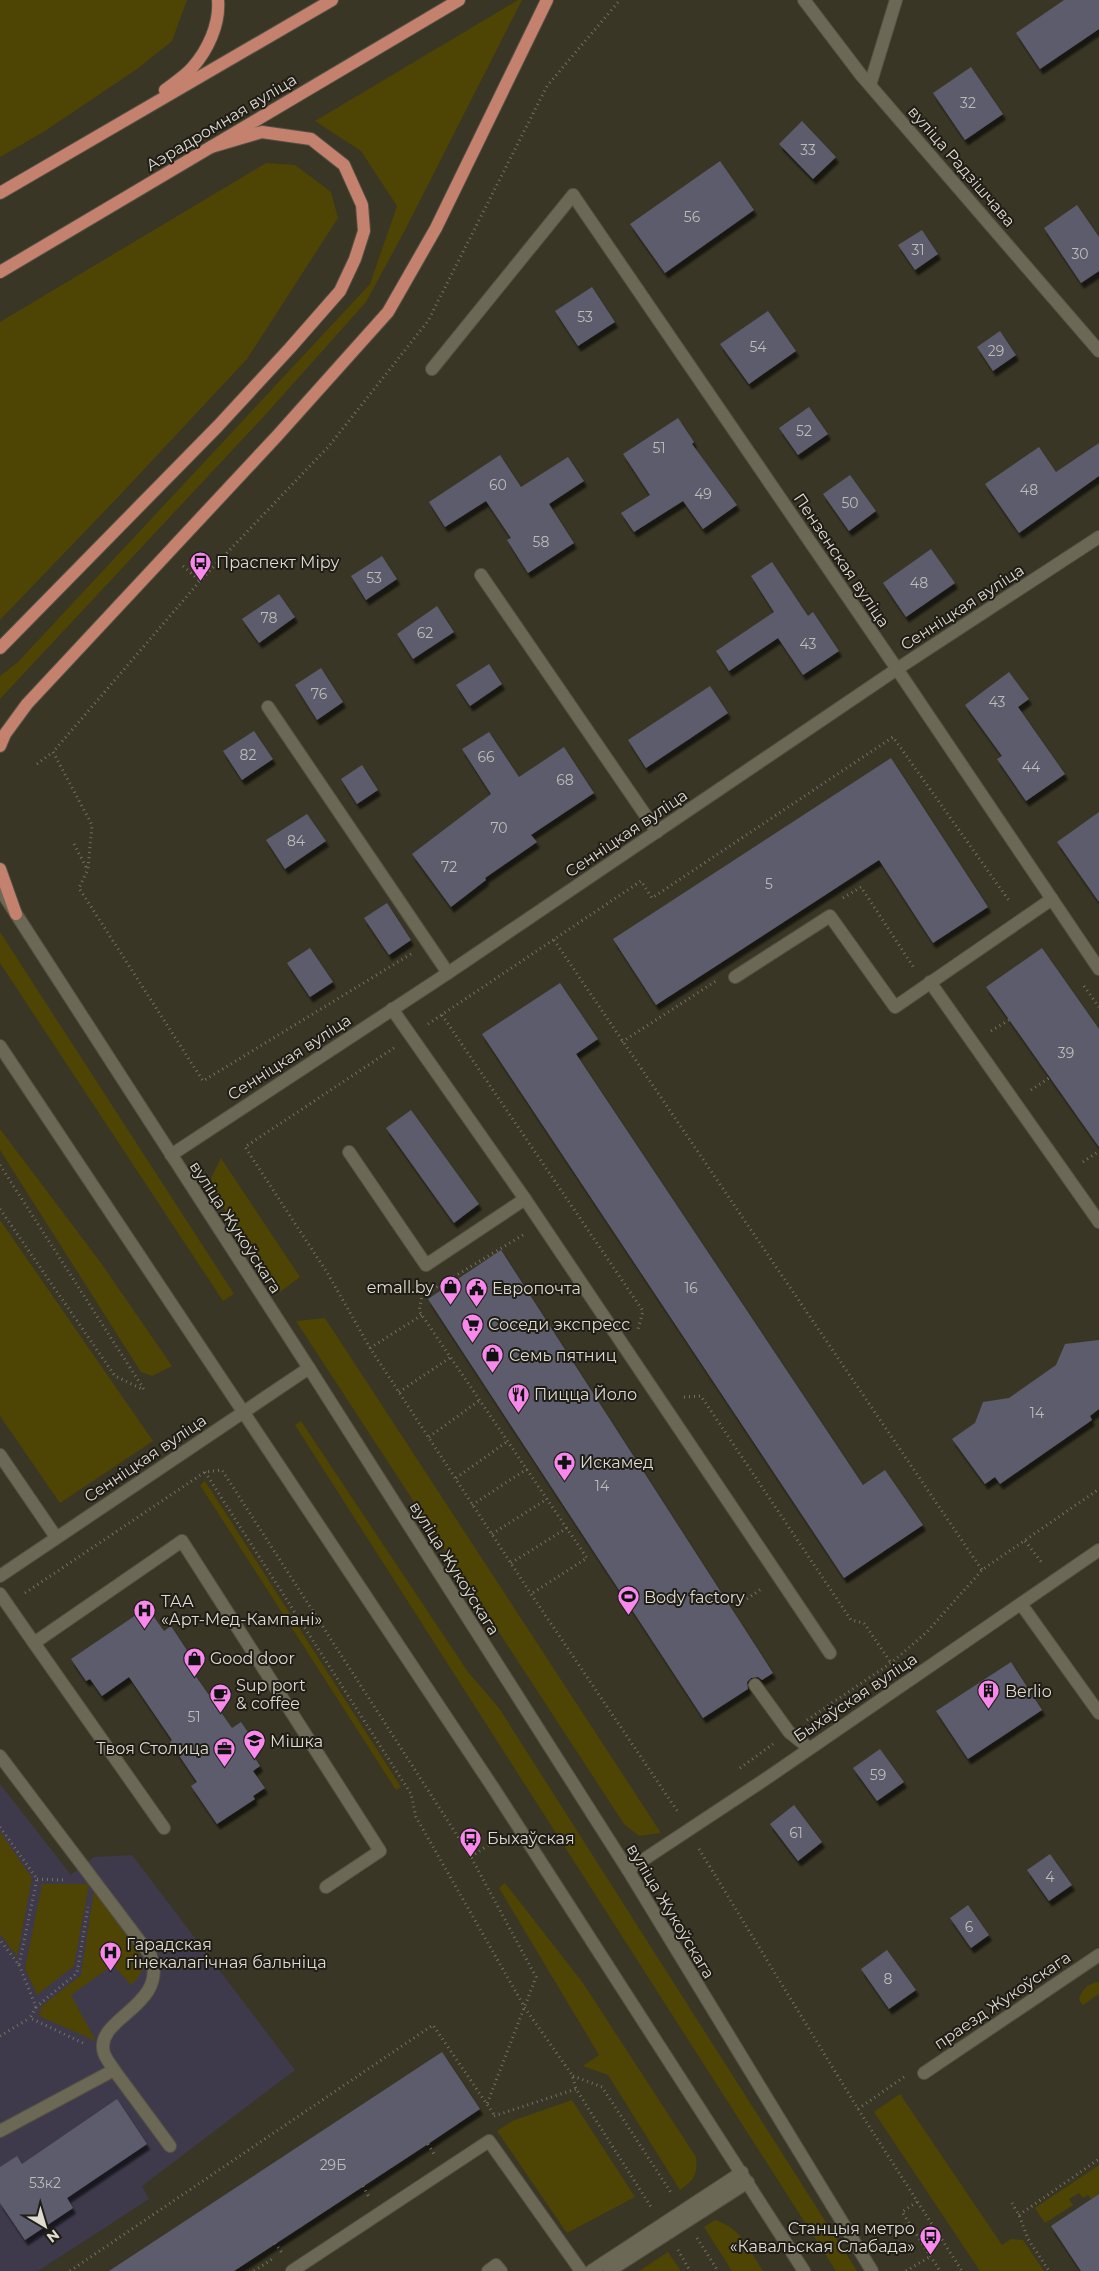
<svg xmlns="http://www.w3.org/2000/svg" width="1099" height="2271" font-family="Montserrat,sans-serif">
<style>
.medical{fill:#3e3a4c}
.green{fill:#4e4404}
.building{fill:#5c5b6d;filter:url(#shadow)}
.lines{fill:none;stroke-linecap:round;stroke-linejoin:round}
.lane-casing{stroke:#555244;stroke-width:14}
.street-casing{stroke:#555244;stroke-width:14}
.secondary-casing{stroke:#555244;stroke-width:14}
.primary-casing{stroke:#555244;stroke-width:14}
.path{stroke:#757264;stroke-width:3;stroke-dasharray:1 4;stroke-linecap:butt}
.lane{stroke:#6c6856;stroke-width:12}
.street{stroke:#6c6856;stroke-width:12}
.secondary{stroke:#6c6856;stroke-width:12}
.primary{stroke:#c4816d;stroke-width:12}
.labels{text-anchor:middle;stroke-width:4;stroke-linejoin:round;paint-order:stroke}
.number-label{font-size:14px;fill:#bebcb8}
.street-label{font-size:16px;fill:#dedcd1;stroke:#1f1d16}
.poi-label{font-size:16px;fill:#dedcd1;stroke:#1f1d16;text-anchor:start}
</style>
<defs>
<filter id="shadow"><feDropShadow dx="3" dy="5.5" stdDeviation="1" flood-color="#0009"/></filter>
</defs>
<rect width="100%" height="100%" fill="#393625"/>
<path class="medical" d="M0,1784l71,91 23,-18 38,-2 163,215 -153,116 7,13 -111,72h-38z"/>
<g class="green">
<path d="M0,0h187l-15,41 -35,28 -92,62 -45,26z"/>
<path d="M518,0h4l-118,232 -38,70 -99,111 -267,286v-23l17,-13 353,-379 27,-78 -36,-55 -46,-30z"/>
<path d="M266,163l29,2 36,27 7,26 -91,141 -127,136 -120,125v-298z"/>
<path d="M0,932l234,362 -11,7 -223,-338z"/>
<path d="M0,1129l101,134 71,103 -20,10 -11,-4 -141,-222z"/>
<path d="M221,1158l79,119 -20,15 -65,-97 -4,-17z"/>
<path d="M0,1220l153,221 -93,62 -60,-87z"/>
<path d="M325,1318l336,515 -22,3 -15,-12 -328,-503z"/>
<path d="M301,1421l167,251 31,36 358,563h-21l-541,-846z"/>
<path d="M205,1481l196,306 -5,3 -196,-305z"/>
<path d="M0,1832l32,46 -15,79 -17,-23z"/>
<path d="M505,1883l78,100 113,174c2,17 -2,24 -16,33l-72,-115 -25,-9 16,-11 -100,-167z"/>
<path d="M42,1884h47l-15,82 -37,29 -12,-27z"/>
<path d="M94,1890l52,74 -9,15 -6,6 -18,-20 -42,30 25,46 -57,-25 2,-9 40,-32z"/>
<path d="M1099,1982v12l-16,11 -4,-5c2,-11 10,-17 20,-18z"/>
<path d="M900,2094l102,151 9,-6 12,1 21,31h-64l-106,-159z"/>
<path d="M572,2100l63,97 -68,36 -70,-102 15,-10z"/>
<path d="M1099,2165v29l-8,5 -3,-4 -5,3 -4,-5 -10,6 4,6 -28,18 -10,-15z"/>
<path d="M715,2220c26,8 34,29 48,51h-31l-28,-44z"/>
<path d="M668,2252l13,19h-42z"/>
</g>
<g class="building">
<path d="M1064,0h35v29l-59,40 -24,-36z"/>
<path d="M971,67l32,47 -38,26 -32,-47z"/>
<path d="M802,121l34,36 -23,22 -34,-35z"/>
<path d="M720,161l34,49 -89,63 -35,-49z"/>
<path d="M1077,205l22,32v34l-18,12 -37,-55z"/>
<path d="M922,230l16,24 -23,16 -17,-25z"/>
<path d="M592,287l23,35 -37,24 -23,-35z"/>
<path d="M768,311l28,40 -47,33 -29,-40z"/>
<path d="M1000,331l16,24 -23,16 -16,-24z"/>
<path d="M809,407l19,27 -30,21 -19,-27z"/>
<path d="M678,418l16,24 -2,2 45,61 -34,24 -20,-28 -49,31 -13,-19 29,-18 -27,-41z"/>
<path d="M1099,443v33l-80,57 -34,-49 54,-37 17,25z"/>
<path d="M500,455l21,32 47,-30 16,24 -35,23 25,39 -46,30 -21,-33 4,-2 -25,-37 -41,26 -16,-25z"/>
<path d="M850,475l26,36 -27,20 -26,-37z"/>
<path d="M931,549l24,34 -49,34 -23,-34z"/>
<path d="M382,556l15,23 -31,21 -15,-24z"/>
<path d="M772,562l36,54 5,-4 26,39 -36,24 -25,-37 -49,33 -13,-20 58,-39 -23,-36z"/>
<path d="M279,594l16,23 -36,26 -17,-24z"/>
<path d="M437,606l17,26 -41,27 -16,-25z"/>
<path d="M489,664l13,20 -32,22 -14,-21z"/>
<path d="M321,668l22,34 -26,18 -22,-35z"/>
<path d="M1009,672l20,27 -11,8 47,67 -39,27 -29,-42 5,-3 -37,-51z"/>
<path d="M710,686l18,27 -82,55 -18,-28z"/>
<path d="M254,731l19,28 -31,21 -19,-29z"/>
<path d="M489,732l30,45 45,-30 30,46 -63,42 6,7 -52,36 1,2 -35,27 -39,-53 79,-60 -29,-45z"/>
<path d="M891,758l97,149 -55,36 -54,-83 -223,145 -43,-66z"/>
<path d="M362,765l16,25 -21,14 -16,-25z"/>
<path d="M1099,812v90l-42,-60z"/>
<path d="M307,814l19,27 -41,28 -19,-29z"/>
<path d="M387,903l24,37 -22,15 -25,-37z"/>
<path d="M310,948l23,34 -23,15 -23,-34z"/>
<path d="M1042,948l57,81v118l-113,-160z"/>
<path d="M560,983l38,56 -22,15 287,431 22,-15 38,55 -79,53 -362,-544z"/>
<path d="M411,1110l68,94 -25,19 -68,-95z"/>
<path d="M501,1250l272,423 -11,7 -4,-3 -7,1 -4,4 1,7 -45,29 -275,-419z"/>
<path d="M1099,1340v69l-9,7 2,4 -92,64 -5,-7 -10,7 -33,-45 23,-16 8,-21 26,-4 47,-33 9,-21z"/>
<path d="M151,1613l13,18 7,-5 25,38 -6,4 42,60 9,-6 16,23 -7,5 10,16 -7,5 12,17 -12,8 2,3 -38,25 -26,-38 6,-4 -27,-40 2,-2 -43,-63 -27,19 -12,-17 -4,2 -15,-22 65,-44 4,6z"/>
<path d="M1011,1662l31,48 -74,49 -32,-48z"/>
<path d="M880,1749l24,33 -27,19 -24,-33z"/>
<path d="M794,1805l28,37 -24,19 -28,-37z"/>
<path d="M1050,1854l22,31 -23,16 -22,-31z"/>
<path d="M968,1905l21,30 -18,13 -21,-30z"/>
<path d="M887,1950l29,40 -27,19 -28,-40z"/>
<path d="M442,2052l38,57 -52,35 -194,127h-125z"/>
<path d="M117,2099l30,45 -80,54 6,10 -48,32 -25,-37v-36l17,-11 5,8z"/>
<path d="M1099,2194v77h-18l-30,-45z"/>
</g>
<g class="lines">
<defs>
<g id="lane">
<path d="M870,85l26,-85"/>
<path d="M432,369l141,-174"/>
<path d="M481,575l176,257"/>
<path d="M268,707l180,266"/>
<path d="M735,977l95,-61 65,91 157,-108"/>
<path d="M930,982l169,240"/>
<path d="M392,1009l133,190 305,454"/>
<path d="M349,1152l77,113 99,-66"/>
<path d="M0,1594l34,49 148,-102 198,310 -54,36"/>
<path d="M34,1643l130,185"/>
<path d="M755,1685l34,47 20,16"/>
<path d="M0,1756l151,200c18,51 -58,62 -47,97 2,6 7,12 10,17l-114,61"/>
<path d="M114,2070l56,76"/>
<path d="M292,2271l197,-130 92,130"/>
<path d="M488,2271l8,-6 5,6"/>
<path d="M591,2271l151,-99"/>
<path d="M609,2271l139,-89"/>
</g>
<g id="street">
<path d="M804,0l57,75 238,276"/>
<path d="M573,195l324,474 202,300"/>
<path d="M171,1155l277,-182 449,-304 202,-132"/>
<path d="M0,1455l56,82"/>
<path d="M1021,1604l78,109"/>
<path d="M628,1870l139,-92 332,-228"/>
<path d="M924,2073l175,-118"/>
</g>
<g id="secondary">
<path d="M0,889l309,479 319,502 244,401"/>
<path d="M0,1046l494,743 310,482"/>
<path d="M0,1576l309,-208"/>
</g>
<g id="primary">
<path d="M165,90c9,-7 20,-14 27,-22 16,-18 28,-44 26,-68"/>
<path d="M0,193l332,-193"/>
<path d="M0,272l459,-272"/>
<path d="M0,648l218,-222 72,-78 50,-57 15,-32 9,-28 -2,-26 -18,-40 -33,-26 -49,-7 -51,15"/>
<path d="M0,746l5,-12 22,-30 250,-268 111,-124 48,-84 111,-228"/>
<path d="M0,869l16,45"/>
</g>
</defs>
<use href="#lane" class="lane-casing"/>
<use href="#street" class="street-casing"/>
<use href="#secondary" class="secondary-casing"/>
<use href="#primary" class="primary-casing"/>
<g class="path">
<path d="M183,566l17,15"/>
<path d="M37,764l16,-12"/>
<path d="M74,844l13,25"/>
<path d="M843,898l18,-11 53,81"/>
<path d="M554,940l428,630"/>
<path d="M411,954l-208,127 -124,-193 9,-19 4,-44 -39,-73 147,-171 129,-135 99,-125 119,-235 73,-86"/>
<path d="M1084,986l15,21"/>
<path d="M442,1015l201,296 -5,18"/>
<path d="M428,1024l213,-143 11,17 241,-161 117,165"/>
<path d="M991,1031l18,-11"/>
<path d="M622,1042l94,-61"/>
<path d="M394,1048l-149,99 83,127 42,74 161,246 147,218"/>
<path d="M1031,1090l18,-12"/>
<path d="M1083,1162l16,-11"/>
<path d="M0,1165l145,226"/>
<path d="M0,1209l115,167 29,14"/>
<path d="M523,1235l-101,61 -3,15 168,247 -56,36"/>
<path d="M370,1348l52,-33"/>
<path d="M399,1392l52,-35"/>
<path d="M684,1397l17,-1 150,224 13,3 27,40"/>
<path d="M429,1437l51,-37"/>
<path d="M205,1472l206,322 5,23 109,191 47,67 4,14 75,118"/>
<path d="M456,1478l52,-37"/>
<path d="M472,1505l55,-36"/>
<path d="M492,1534l55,-35"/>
<path d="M1025,1541l18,23"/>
<path d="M511,1563l56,-35"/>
<path d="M25,1593l180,-121 17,-2 249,387 65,120 -49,127"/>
<path d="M747,1599l14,-10 -2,-2"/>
<path d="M807,1720l84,-57 36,-31 55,-62 117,-81"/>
<path d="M740,1768l33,-24"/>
<path d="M0,1827l37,52 -18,86 -19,-25"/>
<path d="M699,1849l159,260 104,162"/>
<path d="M471,1857l30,-21"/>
<path d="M37,1879l29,1"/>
<path d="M19,1965l17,42 41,-34 11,-66"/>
<path d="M36,2007l-6,11 53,25"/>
<path d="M0,2036l30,-18"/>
<path d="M573,2076l29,11 70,107"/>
<path d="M858,2109l46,-32"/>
<path d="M494,2116l82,-27"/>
<path d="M428,2144l6,10"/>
<path d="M363,2186l6,11"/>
<path d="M917,2202l-15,10 38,59"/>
<path d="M1012,2203l7,12 9,24 21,32"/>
<path d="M1019,2215l80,-56"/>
<path d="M697,2238l21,33"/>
<path d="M275,2243l7,10"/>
<path d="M678,2250l12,21"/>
<path d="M70,2271l363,-246 62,91"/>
<path d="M254,2271l20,-13"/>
<path d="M906,2271l25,-15"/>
</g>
<use href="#lane" class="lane"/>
<use href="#street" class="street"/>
<use href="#secondary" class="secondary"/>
<use href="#primary" class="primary"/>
</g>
<defs>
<symbol id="bus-pin" viewBox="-11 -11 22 30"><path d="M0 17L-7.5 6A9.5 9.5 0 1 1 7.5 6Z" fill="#f888eb" stroke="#1f1d16"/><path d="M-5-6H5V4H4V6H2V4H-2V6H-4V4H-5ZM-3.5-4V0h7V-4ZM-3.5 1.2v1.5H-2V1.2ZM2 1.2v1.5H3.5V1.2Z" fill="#111"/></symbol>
<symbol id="shop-pin" viewBox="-11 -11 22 30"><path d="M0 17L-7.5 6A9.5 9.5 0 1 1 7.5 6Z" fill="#f888eb" stroke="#1f1d16"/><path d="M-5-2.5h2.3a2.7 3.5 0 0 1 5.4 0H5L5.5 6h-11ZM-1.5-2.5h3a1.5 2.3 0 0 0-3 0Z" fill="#111"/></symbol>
<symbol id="civic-pin" viewBox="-11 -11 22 30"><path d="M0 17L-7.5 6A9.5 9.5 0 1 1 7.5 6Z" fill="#f888eb" stroke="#1f1d16"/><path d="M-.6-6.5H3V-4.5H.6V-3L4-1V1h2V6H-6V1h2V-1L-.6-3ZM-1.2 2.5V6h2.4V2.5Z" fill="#111"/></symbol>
<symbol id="supermarket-pin" viewBox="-11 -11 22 30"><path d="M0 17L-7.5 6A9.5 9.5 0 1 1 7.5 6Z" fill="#f888eb" stroke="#1f1d16"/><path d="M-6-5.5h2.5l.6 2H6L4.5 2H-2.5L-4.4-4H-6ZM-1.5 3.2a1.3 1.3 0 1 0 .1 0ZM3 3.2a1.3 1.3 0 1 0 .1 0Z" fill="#111"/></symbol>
<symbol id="restaurant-pin" viewBox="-11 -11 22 30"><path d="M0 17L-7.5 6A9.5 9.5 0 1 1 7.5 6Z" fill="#f888eb" stroke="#1f1d16"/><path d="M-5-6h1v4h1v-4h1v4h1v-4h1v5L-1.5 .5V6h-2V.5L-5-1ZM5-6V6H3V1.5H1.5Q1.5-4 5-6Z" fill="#111"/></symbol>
<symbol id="pharmacy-pin" viewBox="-11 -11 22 30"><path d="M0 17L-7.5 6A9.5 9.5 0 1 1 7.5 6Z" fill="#f888eb" stroke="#1f1d16"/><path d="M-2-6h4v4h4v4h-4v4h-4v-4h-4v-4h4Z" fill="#111"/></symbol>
<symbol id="stadium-pin" viewBox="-11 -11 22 30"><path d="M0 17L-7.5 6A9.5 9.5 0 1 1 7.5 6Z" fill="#f888eb" stroke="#1f1d16"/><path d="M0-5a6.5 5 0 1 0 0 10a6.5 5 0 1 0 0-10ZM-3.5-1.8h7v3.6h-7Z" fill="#111"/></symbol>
<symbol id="hospital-pin" viewBox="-11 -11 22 30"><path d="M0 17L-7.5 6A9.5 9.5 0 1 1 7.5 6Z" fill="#f888eb" stroke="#1f1d16"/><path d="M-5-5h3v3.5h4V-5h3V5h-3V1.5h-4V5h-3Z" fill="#111"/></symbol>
<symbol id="building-pin" viewBox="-11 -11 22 30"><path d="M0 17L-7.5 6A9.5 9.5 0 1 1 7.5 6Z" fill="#f888eb" stroke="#1f1d16"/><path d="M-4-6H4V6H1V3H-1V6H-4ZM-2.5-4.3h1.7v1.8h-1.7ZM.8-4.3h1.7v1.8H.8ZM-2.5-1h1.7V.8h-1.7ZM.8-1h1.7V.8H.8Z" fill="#111"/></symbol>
<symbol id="cafe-pin" viewBox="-11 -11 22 30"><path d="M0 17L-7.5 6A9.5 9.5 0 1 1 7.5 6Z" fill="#f888eb" stroke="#1f1d16"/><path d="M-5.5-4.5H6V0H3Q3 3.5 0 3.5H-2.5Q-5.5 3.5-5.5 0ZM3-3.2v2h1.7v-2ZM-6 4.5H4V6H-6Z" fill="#111"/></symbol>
<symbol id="school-pin" viewBox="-11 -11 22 30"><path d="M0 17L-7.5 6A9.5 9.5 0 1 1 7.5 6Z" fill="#f888eb" stroke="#1f1d16"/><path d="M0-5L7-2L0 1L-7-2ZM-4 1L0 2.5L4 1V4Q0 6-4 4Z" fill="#111"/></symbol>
<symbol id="office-pin" viewBox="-11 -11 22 30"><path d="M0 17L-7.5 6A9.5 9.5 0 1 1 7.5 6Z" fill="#f888eb" stroke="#1f1d16"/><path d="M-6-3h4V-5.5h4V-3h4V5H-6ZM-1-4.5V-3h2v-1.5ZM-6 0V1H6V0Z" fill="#111"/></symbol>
</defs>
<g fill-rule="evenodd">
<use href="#bus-pin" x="188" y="550" width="25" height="34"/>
<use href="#shop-pin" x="438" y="1274" width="25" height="34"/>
<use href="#civic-pin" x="464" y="1276" width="25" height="34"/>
<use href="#supermarket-pin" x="460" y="1312" width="25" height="34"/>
<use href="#shop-pin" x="480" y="1342" width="25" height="34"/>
<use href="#restaurant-pin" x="506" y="1382" width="25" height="34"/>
<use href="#pharmacy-pin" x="552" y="1450" width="25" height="34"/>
<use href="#stadium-pin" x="616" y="1584" width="25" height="34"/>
<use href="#hospital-pin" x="132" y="1598" width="25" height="34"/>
<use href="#shop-pin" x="182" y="1646" width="25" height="34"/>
<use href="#building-pin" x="976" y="1678" width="25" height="34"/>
<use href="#cafe-pin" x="208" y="1682" width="25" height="34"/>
<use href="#school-pin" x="242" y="1728" width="25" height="34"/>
<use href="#office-pin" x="212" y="1736" width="25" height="34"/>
<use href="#bus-pin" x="458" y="1826" width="25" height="34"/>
<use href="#hospital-pin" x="98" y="1940" width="25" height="34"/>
<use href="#bus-pin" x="918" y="2224" width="25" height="34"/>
</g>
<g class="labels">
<g class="number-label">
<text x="968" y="108">32</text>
<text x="808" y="155">33</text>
<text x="692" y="222">56</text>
<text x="918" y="255">31</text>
<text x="1080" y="259">30</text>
<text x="585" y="322">53</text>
<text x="758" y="352">54</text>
<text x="996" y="356">29</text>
<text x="804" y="436">52</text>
<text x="659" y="453">51</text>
<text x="498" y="490">60</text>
<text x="1029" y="495">48</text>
<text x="703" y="499">49</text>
<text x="850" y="508">50</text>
<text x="541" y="547">58</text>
<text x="374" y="583">53</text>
<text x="919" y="588">48</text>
<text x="269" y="623">78</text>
<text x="425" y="638">62</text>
<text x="808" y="649">43</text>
<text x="319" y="699">76</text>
<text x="997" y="707">43</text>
<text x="248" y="760">82</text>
<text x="486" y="762">66</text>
<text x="1031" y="772">44</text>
<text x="565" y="785">68</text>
<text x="499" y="833">70</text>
<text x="296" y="846">84</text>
<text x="449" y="872">72</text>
<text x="769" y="889">5</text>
<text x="1066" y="1058">39</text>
<text x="691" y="1293">16</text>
<text x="1037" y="1418">14</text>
<text x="602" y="1491">14</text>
<text x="194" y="1722">51</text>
<text x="878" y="1780">59</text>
<text x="796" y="1838">61</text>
<text x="1050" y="1882">4</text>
<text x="969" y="1932">6</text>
<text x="888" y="1984">8</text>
<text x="333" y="2170">29Б</text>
<text x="45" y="2188">53к2</text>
</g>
<g class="street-label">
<text transform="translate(221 122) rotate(-31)" y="6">Аэрадромная вуліца</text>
<text transform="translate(962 166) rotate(49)" y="6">вуліца Радзішчава</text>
<text transform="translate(842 560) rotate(56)" y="6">Пензенская вуліца</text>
<text transform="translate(962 607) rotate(-33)" y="6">Сенніцкая вуліца</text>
<text transform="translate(626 833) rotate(-34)" y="6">Сенніцкая вуліца</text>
<text transform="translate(289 1057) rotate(-33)" y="6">Сенніцкая вуліца</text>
<text transform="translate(236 1227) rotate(57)" y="6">вуліца Жукоўскага</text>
<text transform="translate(145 1458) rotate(-34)" y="6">Сенніцкая вуліца</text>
<text transform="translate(455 1568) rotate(58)" y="6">вуліца Жукоўскага</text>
<text transform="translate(855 1697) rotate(-34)" y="6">Быхаўская вуліца</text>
<text transform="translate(671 1911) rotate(59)" y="6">вуліца Жукоўскага</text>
<text transform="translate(1002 2000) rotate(-34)" y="6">праезд Жукоўскага</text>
</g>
<g class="poi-label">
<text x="216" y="568">Праспект Міру</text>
<text x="434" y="1293" text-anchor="end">emall.by</text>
<text x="492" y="1294">Европочта</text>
<text x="488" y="1330">Соседи экспресс</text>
<text x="509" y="1361">Семь пятниц</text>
<text x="534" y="1400">Пицца Йоло</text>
<text x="580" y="1468">Искамед</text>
<text x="644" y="1603">Body factory</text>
<text x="161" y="1607">ТАА<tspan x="161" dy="18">«Арт-Мед-Кампані»</tspan></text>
<text x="210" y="1664">Good door</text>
<text x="236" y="1691">Sup port<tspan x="236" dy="18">&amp; coffee</tspan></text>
<text x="1005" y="1697">Berlio</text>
<text x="270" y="1747">Мішка</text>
<text x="209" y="1754" text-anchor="end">Твоя Столица</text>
<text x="487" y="1844">Быхаўская</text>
<text x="126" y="1950">Гарадская<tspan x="126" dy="18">гінекалагічная бальніца</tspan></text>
<text x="915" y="2234" text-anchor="end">Станцыя метро<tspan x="915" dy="18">«Кавальская Слабада»</tspan></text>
</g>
</g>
<g transform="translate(45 2226) rotate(142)" stroke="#1f1d16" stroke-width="4" paint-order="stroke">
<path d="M0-4L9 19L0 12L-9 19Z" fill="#dedcd1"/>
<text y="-8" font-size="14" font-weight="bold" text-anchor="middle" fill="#dedcd1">N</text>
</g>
</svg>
